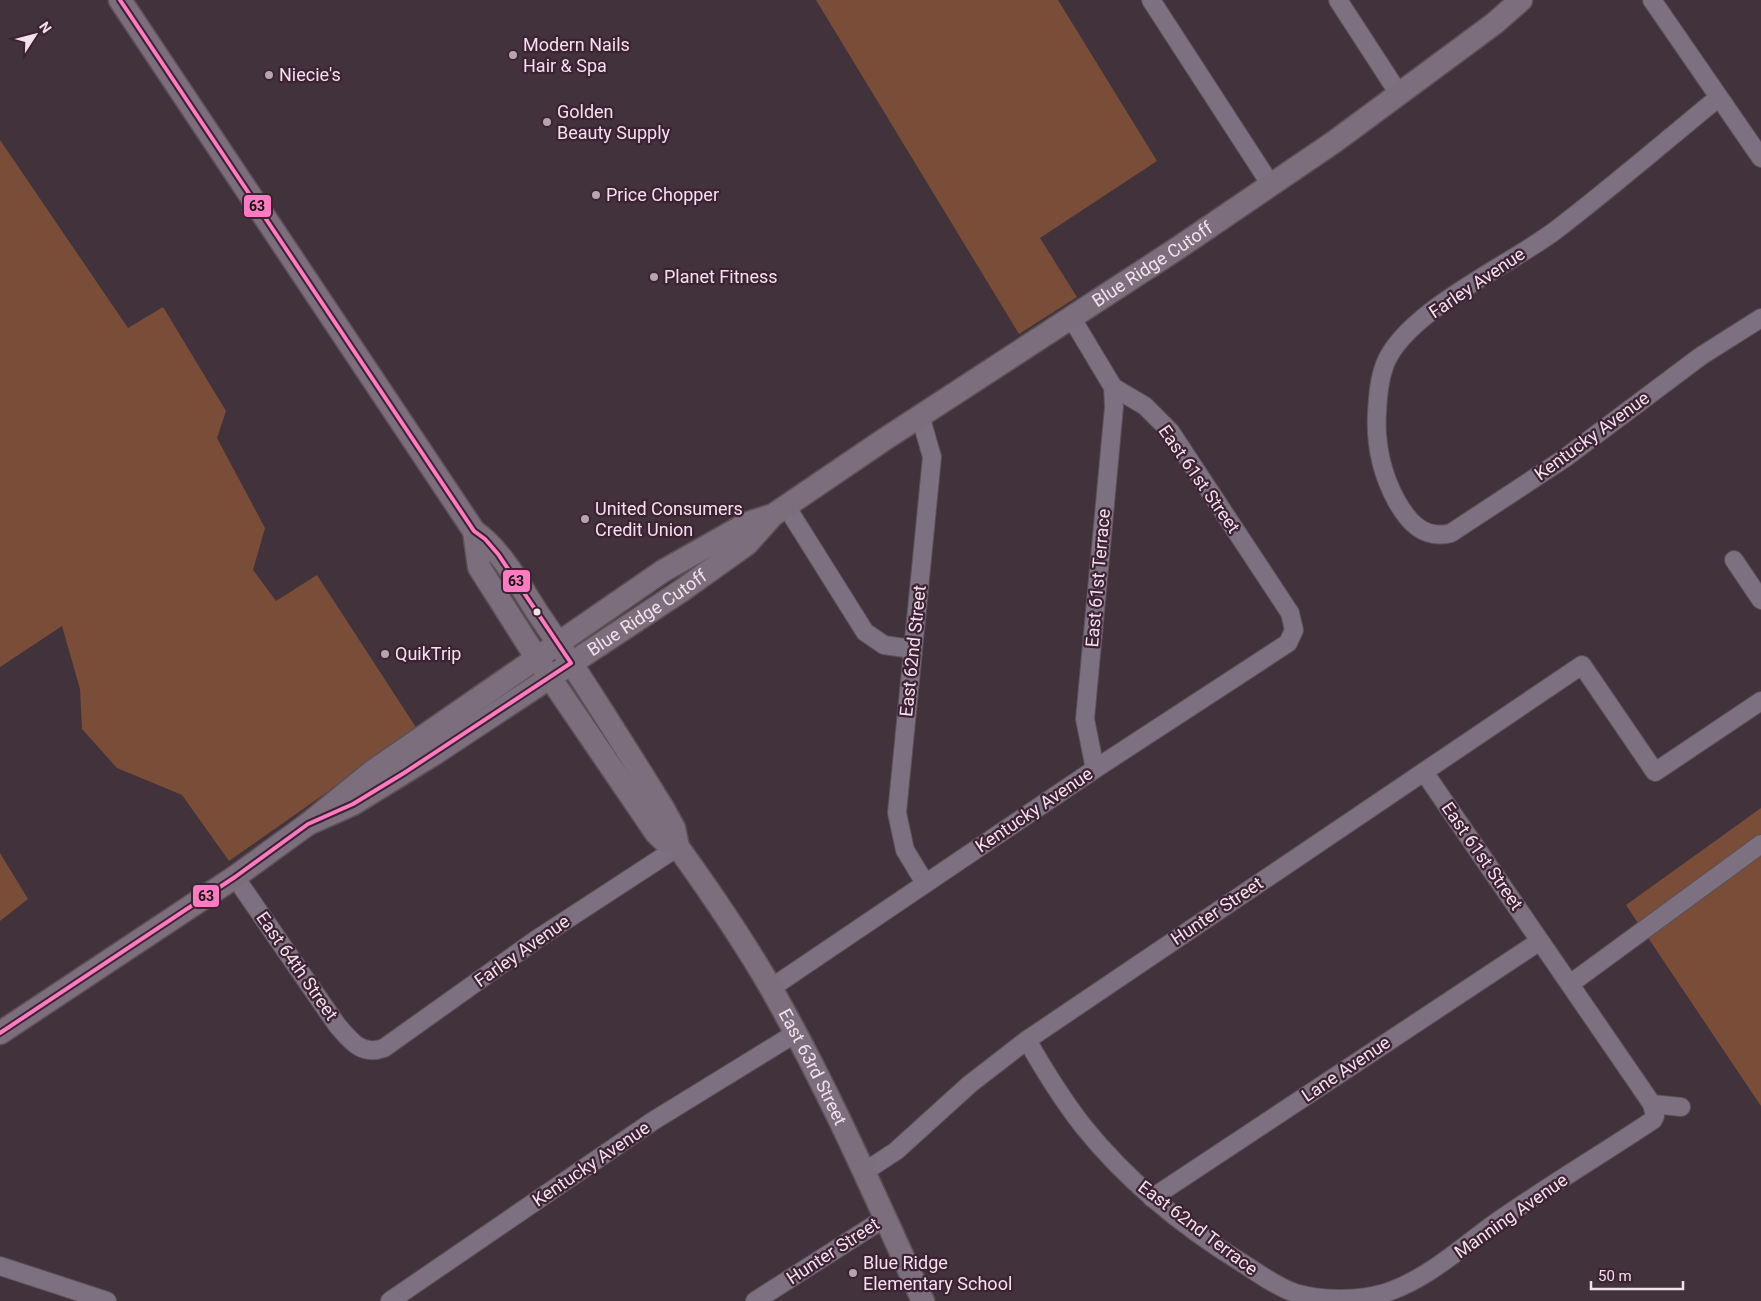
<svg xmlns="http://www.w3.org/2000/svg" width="1761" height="1301" font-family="Roboto,sans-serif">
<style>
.green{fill:#7a4d38}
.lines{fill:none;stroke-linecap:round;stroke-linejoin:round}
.minor-casing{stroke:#5d5057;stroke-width:20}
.major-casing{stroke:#5d5057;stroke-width:25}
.minor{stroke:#7c7081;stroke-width:18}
.major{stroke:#7c6e7d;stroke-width:22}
.bus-1-casing{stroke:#3d2234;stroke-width:8}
.bus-1{stroke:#fe7ac1;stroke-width:4}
.poi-dot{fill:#b5a4ae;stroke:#3d2234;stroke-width:2}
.bus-dot{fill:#f3e1eb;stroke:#3d2234;stroke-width:2}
.labels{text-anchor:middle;stroke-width:4.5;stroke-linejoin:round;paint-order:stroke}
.poi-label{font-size:18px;fill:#f3e1eb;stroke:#3d2234;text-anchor:start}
.street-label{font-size:18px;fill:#f3e1eb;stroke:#3d2234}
.line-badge{stroke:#3d2234;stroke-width:2}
.pale-badge-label{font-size:14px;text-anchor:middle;font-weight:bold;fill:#111}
</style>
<rect width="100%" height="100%" fill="#42323c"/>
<g class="green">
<path d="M816,0h242l99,161 -117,77 37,59 -58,37z"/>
<path d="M0,140l128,188 35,-21 63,104 -9,27 48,90 -12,42 23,31 41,-26 100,154 -188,132 -47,-66 -65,-27 -35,-39 -2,-40 -18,-63 -62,41z"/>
<path d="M1761,808v298l-135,-201z"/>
<path d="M0,853l28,46 -28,22z"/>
</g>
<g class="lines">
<defs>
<g id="minor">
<path d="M1151,0l120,185"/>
<path d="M1338,0l61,94"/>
<path d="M1652,0l109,158"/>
<path d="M1718,98c-54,44 -107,90 -162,132 -46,35 -150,81 -171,134 -6,16 -7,32 -8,48 -2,32 4,60 19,88 12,22 28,40 55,33l114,-75 136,-102 60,-38"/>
<path d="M920,415l12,42 -35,356 8,37 20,33"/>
<path d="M786,506l79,126 19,13 28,4"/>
<path d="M1734,560l27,40"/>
<path d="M1095,769l-10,-50 29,-312 -1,-20"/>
<path d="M1424,772l228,332 29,3"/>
<path d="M235,877l102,148c14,16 24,31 47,23l153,-109 141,-92"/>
<path d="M1570,984l191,-140"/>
<path d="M771,988l324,-219 193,-126 6,-13 -4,-17 -120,-182 -25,-25 -32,-19 -42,-70"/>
<path d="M1027,1040c17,30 35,59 56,86 45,56 103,103 164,140 15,10 31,21 48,27 28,8 62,8 90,0 40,-13 72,-42 106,-67 52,-37 108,-70 162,-106l2,-4 -3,-12"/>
<path d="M864,1172l32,-21 74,-67 57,-44 555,-375 73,107 106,-71"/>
<path d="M1152,1198l388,-257"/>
<path d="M0,1266l107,35"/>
<path d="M390,1301l263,-180 143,-88"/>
<path d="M755,1301l130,-83"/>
</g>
<g id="major">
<path id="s1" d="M120,0l354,531c28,20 45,53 63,81 44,64 85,130 126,196l11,20 4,19c33,46 66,94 94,143 57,100 103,206 151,311"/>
<path d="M474,531l5,36 57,90 120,176 7,7 15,7"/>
<path id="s2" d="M308,824l45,-20 81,-50 247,-163 66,-47 26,-29 112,-76 293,-191 156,-106 161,-119 26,-23"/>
<path d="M0,1033l235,-156 73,-53 65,-53 290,-200 85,-48 22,-7"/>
</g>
</defs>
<use href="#minor" class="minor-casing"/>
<use href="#major" class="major-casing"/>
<use href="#minor" class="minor"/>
<use href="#major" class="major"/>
<defs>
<path id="bus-1" d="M0,1033l235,-156 73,-53 45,-20 51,-31 167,-110 -73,-109 -13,-15 -11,-8 -354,-531"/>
</defs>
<use href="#bus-1" class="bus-1-casing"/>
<use href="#bus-1" class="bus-1"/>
</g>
<g class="poi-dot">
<circle cx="513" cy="55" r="5"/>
<circle cx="269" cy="75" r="5"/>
<circle cx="547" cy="122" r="5"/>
<circle cx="596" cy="195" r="5"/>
<circle cx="654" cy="277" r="5"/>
<circle cx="585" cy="519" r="5"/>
<circle cx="385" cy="654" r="5"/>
<circle cx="853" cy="1273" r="5"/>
</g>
<circle class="bus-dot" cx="537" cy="612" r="4.5"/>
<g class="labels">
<g class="poi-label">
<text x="523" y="51">Modern Nails<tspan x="523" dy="21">Hair &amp; Spa</tspan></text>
<text x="279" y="81">Niecie's</text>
<text x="557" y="118">Golden<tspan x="557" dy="21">Beauty Supply</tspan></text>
<text x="606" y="201">Price Chopper</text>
<text x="664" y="283">Planet Fitness</text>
<text x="595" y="515">United Consumers<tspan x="595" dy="21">Credit Union</tspan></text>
<text x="395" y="660">QuikTrip</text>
<text x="863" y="1269">Blue Ridge<tspan x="863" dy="21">Elementary School</tspan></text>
</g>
<g class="street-label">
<text dy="6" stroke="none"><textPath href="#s2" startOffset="1015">Blue Ridge Cutoff</textPath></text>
<text transform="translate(1477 283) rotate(-34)" y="6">Farley Avenue</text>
<text transform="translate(1592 436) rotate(-36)" y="6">Kentucky Avenue</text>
<text transform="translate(1199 479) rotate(55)" y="6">East 61st Street</text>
<text transform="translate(1098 578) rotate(-85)" y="6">East 61st Terrace</text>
<text dy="6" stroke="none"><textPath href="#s2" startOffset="400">Blue Ridge Cutoff</textPath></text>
<text transform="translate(913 651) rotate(-84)" y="6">East 62nd Street</text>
<text transform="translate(1034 810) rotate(-34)" y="6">Kentucky Avenue</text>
<text transform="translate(1482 856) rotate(55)" y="6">East 61st Street</text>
<text transform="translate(1217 911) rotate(-34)" y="6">Hunter Street</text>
<text transform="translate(522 951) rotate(-35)" y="6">Farley Avenue</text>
<text transform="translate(297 966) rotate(55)" y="6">East 64th Street</text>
<text dy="6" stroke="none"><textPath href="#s1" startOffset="1275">East 63rd Street</textPath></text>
<text transform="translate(1346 1069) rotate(-34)" y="6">Lane Avenue</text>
<text transform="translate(591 1164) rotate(-34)" y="6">Kentucky Avenue</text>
<text transform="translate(1511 1216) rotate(-35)" y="6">Manning Avenue</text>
<text transform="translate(1198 1228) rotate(37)" y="6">East 62nd Terrace</text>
<text transform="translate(833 1251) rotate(-33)" y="6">Hunter Street</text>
</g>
</g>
<g class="line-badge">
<rect x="243" y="194" width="29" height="24" rx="5" fill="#fe7ac1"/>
<rect x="502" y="569" width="29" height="24" rx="5" fill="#fe7ac1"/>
<rect x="192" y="884" width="28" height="24" rx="5" fill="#fe7ac1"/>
</g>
<g class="pale-badge-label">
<text x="257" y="211">63</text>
<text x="516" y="586">63</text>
<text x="206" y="901">63</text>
</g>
<g transform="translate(35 35) rotate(54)" stroke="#3d2234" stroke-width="4" paint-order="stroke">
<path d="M0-4L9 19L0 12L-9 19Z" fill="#f3e1eb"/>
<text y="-8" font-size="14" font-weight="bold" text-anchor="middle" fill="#f3e1eb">N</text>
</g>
<path d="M1591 1281v8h92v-8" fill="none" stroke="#f3e1eb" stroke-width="2.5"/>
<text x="1598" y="1281" font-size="15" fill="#f3e1eb" stroke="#3d2234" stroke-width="4" paint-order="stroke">50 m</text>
</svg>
